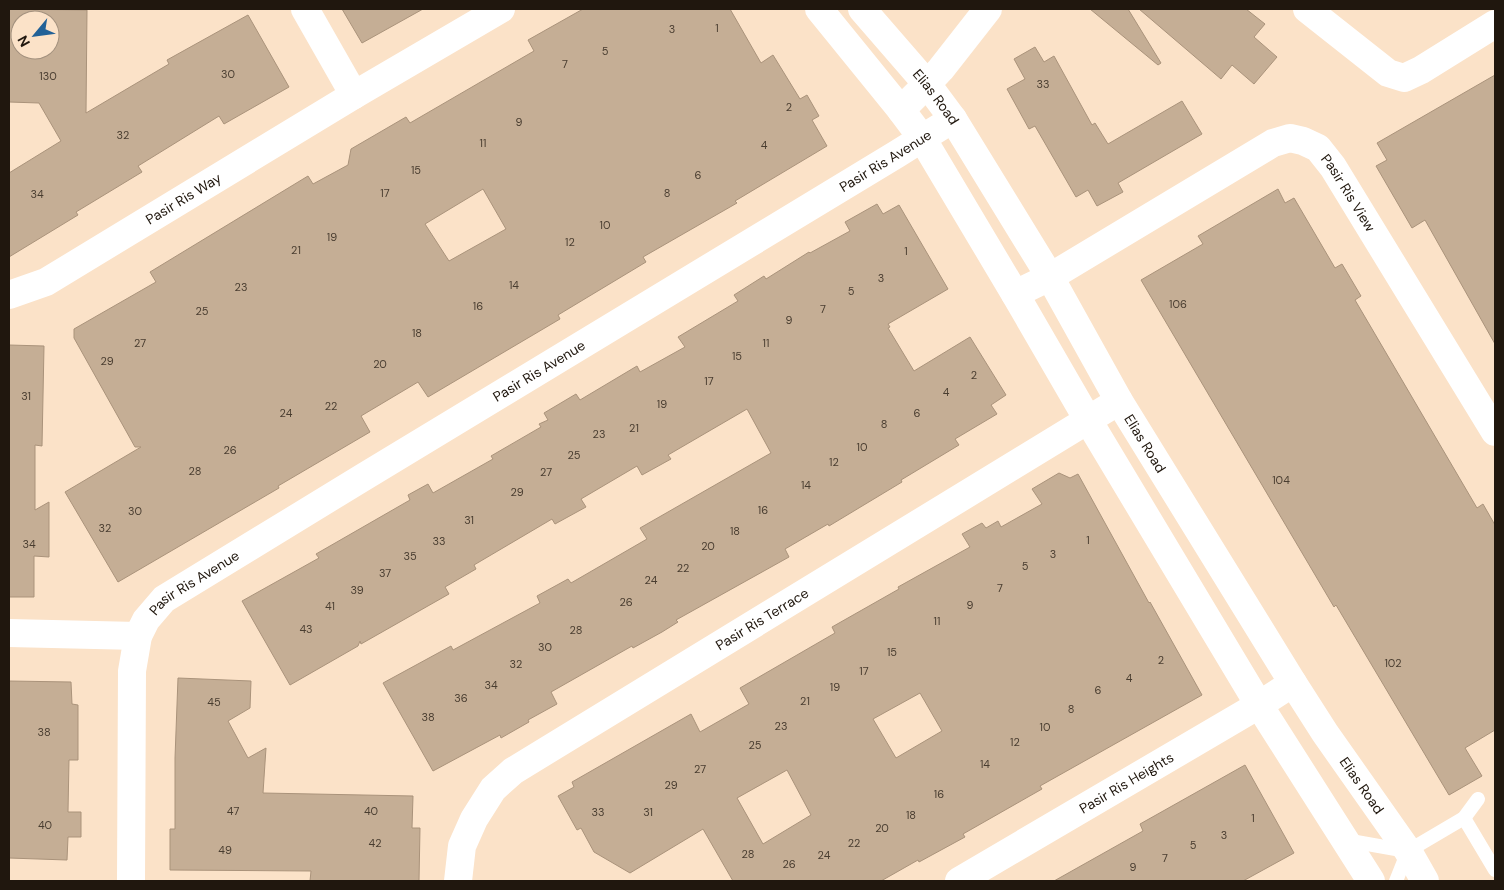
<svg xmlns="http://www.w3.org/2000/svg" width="1504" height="890" font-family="'DM Sans',sans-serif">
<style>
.building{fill:#c5ae95;stroke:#aa937b;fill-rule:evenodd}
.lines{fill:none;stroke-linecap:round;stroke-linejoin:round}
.lane{stroke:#fff;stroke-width:14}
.street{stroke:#fff;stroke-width:28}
.secondary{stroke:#fff;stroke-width:28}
.labels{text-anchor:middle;stroke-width:5;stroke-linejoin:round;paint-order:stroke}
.number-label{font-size:11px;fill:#493d30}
.street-label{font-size:14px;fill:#20170e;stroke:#fbe2c8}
</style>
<rect width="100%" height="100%" fill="#fbe2c8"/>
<g class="building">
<path d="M9,9l78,1 -1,103 83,-49 -2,-4 81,-45 41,72 -65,37 -5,-8 -81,50 4,6 -66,40 2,3 -69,42v-84l52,-32 -22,-38 -30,-1zM20,20h30v30h-30z"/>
<path d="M342,9h81l-61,34z"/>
<path d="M583,9h147l31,54 12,-8 27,44 7,-4 12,21 -7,4 15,26 -92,55 2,2 -94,54 3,5 -88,53 2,4 -132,78 -10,-15 -57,34 9,16 -92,54 1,2 -161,94 -53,-90 76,-45h-6l-61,-109v-9l82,-47 -6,-10 158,-96 5,8 35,-19 3,-16 55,-32 4,6 124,-72 -6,-11zM483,189l23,40 -57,32 -24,-37z"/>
<path d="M1090,9h38l33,54 -3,2z"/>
<path d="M1139,9h107l19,15 -11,13 23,20 -23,27 -22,-19 -11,14z"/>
<path d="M1035,47l9,15 10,-6 38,69 3,-2 13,21 74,-43 20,33 -84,49 5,9 -26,14 -9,-16 -12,7 -41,-71 -6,3 -22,-40 18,-10 -11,-20z"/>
<path d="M1495,75v269l-70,-124 -13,8 -36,-62 11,-6 -10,-17z"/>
<path d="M1278,189l7,14 9,-5 41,70 7,-4 19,32 -6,4 27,46 95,162 6,-4 12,21v205l-30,18 17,28 -33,19 -113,-190 -2,2 -193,-327 62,-36 -5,-8z"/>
<path d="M877,204l6,10 16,-9 49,84 -60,35 2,3 -2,1 26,43 56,-34 36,58 -15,10 6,9 -42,25 4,6 -58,35 1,2 -73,44 -1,-2 -43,25 4,8 -113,63 2,2 -16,10 -29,16 -1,-2 -81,46 6,12 -29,16 1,2 -28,16 -1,-3 -67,36 -50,-88 68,-37 2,4 87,-47 -3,-7 31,-17 3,4 76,-44 -7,-11 131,-75 -24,-44 -79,46 3,4 -29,16 -5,-9 -56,33 5,8 -31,17 -3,-5 -78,46 2,4 -31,18 4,7 -88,50 -1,-3 -2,5 -68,39 -48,-84 77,-43 -3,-4 94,-54 -2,-5 20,-11 5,9 60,-34 -2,-3 50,-29 -2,-3 9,-4 -4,-7 32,-19 4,6 57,-34 3,6 45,-25 -7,-10 60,-36 -4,-6 30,-19 2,3 43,-27 1,1 40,-22 -5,-9z"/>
<path d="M9,345l35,1 -2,100 -7,-1v65l14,-8v55l-15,-1v41h-25z"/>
<path d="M1059,473l11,5 8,-4 71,129 1,-1 52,93 -162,91 2,3 -79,45 2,3 -46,25 -1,-2 -37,21h-148l-30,-52 -73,44 -36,-21 -13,-24 -4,2 -19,-34 16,-9 -2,-5 119,-68 9,18 49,-28 -9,-16 95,-55 -3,-6 67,-38 -1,-2 72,-40 -8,-13 20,-11 4,5 12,-7 3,6 41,-23 -10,-15zM920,693l22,38 -46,27 -23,-39zM787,770l24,45 -48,29 -26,-46z"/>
<path d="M178,678l73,3 -1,27 -22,13 20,37 18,-10 -3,45 150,3 -1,32h8l-1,53h-109l1,-10 -141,-1v-41h5v-71z"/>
<path d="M9,681l62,1 1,22 6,1v55h-9l-1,52h13v25h-13l-1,23 -58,-2z"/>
<path d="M1245,765l49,88 -51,28h-189l89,-50 -3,-7z"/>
</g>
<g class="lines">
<g class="lane">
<path d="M1464,818l31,52"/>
<path d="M1345,840l62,11"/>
<path d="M1396,881l12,-30 56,-33 14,-19"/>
</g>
<g class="street">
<path d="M305,9l49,86"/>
<path d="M1307,9l81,64 16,5 17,-8 74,-46"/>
<path d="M901,110l26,-26 14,-15 47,-60"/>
<path id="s1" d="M1015,294l35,-17 223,-134 17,-5 13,3 15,7 15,19 162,265"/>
<path id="s2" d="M9,295l37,-13 308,-187 147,-86"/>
<path d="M9,633l129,3"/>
<path id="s3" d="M131,881l1,-210 6,-35 8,-16 18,-21 198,-121 535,-324 56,-35"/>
<path id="s4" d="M458,881l4,-35 12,-27 19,-30 20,-18 606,-370"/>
<path id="s5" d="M959,881l300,-176 34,-22"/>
</g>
<g class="secondary">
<path d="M819,9l82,101 21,28 93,156 73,126 171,285 112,176"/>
<path id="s6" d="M862,9l65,75 26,35 97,158 69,124 174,282 32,50 83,118 17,30"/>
</g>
</g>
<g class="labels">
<g class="number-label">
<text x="717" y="32">1</text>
<text x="672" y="33">3</text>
<text x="605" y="55">5</text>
<text x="565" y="68">7</text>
<text x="228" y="78">30</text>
<text x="48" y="80">130</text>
<text x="1043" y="88">33</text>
<text x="789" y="111">2</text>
<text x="519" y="126">9</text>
<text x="123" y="139">32</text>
<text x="483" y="147">11</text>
<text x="764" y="149">4</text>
<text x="416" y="174">15</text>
<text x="698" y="179">6</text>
<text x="385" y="197">17</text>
<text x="667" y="197">8</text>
<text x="37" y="198">34</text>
<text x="605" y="229">10</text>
<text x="332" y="241">19</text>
<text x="570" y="246">12</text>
<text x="296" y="254">21</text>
<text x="906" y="255">1</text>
<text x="881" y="282">3</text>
<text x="514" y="289">14</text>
<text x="241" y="291">23</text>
<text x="851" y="295">5</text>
<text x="1178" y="308">106</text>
<text x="478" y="310">16</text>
<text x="823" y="313">7</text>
<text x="202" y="315">25</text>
<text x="789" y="324">9</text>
<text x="417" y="337">18</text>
<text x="140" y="347">27</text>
<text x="766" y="347">11</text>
<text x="737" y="360">15</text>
<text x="107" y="365">29</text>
<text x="380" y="368">20</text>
<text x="974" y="379">2</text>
<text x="709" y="385">17</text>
<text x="946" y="396">4</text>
<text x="26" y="400">31</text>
<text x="662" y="408">19</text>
<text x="331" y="410">22</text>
<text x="286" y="417">24</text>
<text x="917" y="417">6</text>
<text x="884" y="428">8</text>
<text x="634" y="432">21</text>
<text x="599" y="438">23</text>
<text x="862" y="451">10</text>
<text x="230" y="454">26</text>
<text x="574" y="459">25</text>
<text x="834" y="466">12</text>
<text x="195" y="475">28</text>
<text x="546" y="476">27</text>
<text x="1281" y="484">104</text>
<text x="806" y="489">14</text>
<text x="517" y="496">29</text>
<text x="763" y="514">16</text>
<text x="135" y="515">30</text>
<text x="469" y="524">31</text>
<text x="105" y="532">32</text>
<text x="735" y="535">18</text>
<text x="1088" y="544">1</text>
<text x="439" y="545">33</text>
<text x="29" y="548">34</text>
<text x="708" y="550">20</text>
<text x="1053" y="558">3</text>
<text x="410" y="560">35</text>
<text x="1025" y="570">5</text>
<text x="683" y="572">22</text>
<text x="385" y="577">37</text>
<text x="651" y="584">24</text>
<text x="1000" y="592">7</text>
<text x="357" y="594">39</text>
<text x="626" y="606">26</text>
<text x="970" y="609">9</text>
<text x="330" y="610">41</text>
<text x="937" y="625">11</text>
<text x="306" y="633">43</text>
<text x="576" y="634">28</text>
<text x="545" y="651">30</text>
<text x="892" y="656">15</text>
<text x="1161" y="664">2</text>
<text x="1393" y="667">102</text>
<text x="516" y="668">32</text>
<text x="864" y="675">17</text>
<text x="1129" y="682">4</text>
<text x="491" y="689">34</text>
<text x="835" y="691">19</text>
<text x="1098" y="694">6</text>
<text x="461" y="702">36</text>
<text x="805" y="705">21</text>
<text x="214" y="706">45</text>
<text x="1071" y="713">8</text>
<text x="428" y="721">38</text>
<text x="781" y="730">23</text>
<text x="1045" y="731">10</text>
<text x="44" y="736">38</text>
<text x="1015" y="746">12</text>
<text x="755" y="749">25</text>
<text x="985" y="768">14</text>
<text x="700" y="773">27</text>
<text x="671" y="789">29</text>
<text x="939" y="798">16</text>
<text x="233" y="815">47</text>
<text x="371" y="815">40</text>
<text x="598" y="816">33</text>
<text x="648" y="816">31</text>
<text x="911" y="819">18</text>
<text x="1253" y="822">1</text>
<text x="45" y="829">40</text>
<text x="882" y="832">20</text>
<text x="1224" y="839">3</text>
<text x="375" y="847">42</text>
<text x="854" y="847">22</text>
<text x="1193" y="849">5</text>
<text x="225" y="854">49</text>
<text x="748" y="858">28</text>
<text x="824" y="859">24</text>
<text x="1165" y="862">7</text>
<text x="789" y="868">26</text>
<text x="1133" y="871">9</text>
</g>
<g class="street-label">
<text dy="5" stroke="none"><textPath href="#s6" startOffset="115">Elias Road</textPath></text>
<text dy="5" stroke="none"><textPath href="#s3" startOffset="1135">Pasir Ris Avenue</textPath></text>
<text dy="5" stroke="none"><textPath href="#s1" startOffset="401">Pasir Ris View</textPath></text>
<text dy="5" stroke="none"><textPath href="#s2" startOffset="200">Pasir Ris Way</textPath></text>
<text dy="5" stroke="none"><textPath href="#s3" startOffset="730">Pasir Ris Avenue</textPath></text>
<text dy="5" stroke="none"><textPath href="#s6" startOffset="520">Elias Road</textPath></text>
<text dy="5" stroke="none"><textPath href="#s3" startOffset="325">Pasir Ris Avenue</textPath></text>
<text dy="5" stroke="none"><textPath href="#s4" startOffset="419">Pasir Ris Terrace</textPath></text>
<text dy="5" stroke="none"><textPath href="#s5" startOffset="194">Pasir Ris Heights</textPath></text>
<text dy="5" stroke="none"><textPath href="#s6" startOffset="925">Elias Road</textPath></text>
</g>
</g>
<rect width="1504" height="890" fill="none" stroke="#20170e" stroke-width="20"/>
<g transform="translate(35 35) rotate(241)"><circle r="24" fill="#fbe2c8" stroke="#a3917e"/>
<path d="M0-4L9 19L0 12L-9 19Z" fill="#216197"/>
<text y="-8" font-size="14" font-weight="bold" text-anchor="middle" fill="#20170e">N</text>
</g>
</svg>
